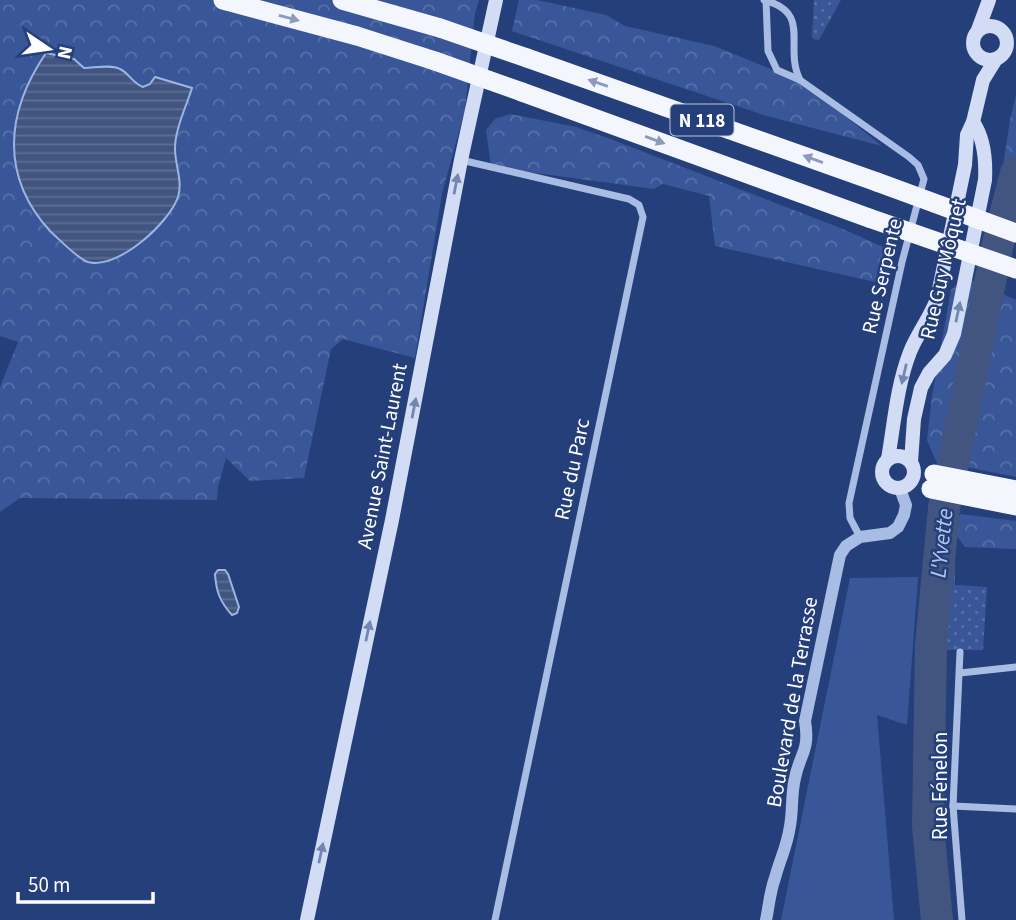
<svg xmlns="http://www.w3.org/2000/svg" width="1016" height="920" font-family="'Source Sans 3',sans-serif">
<style>
.grass{fill:url(#grass-dots)}
.forest{fill:url(#forest-crowns);fill-rule:evenodd}
.garden{fill:#395798}
.water{fill:url(#water-rules);stroke:#9db5e5;stroke-width:2}
.lines{fill:none;stroke-linecap:round;stroke-linejoin:round}
.river{stroke:#425581;stroke-width:32}
.minor{stroke:#a9bce4;stroke-width:7}
.tertiary{stroke:#a9bce4;stroke-width:12}
.secondary{stroke:#d2dcf4;stroke-width:14}
.trunk{stroke:#f4f6fe;stroke-width:19}
.trunk-bridge{stroke:#f4f6fe;stroke-width:19}
.oneway{fill:#8c9abc}
.oneway2{fill:#7386b1}
.labels{text-anchor:middle;stroke-width:5;stroke-linejoin:round;paint-order:stroke}
.shield{fill:#253f7b;stroke:#bec5d7;stroke-width:2}
.shield-label{font-size:19px;font-weight:bold;fill:#fff}
.street-label{font-size:21px;fill:#fff;stroke:#253f7b}
.water-label{font-size:23px;font-style:italic;fill:#b4c6ec;stroke:#253f7b}
</style>
<defs>
<pattern id="grass-dots" width="8" height="8" patternUnits="userSpaceOnUse" patternTransform="scale(1.75)"><rect width="8" height="8" fill="#395798"/><path d="M2 2h.1M6 6h.1" fill="none" stroke="#5770a7" stroke-width="1.8" stroke-linecap="round"/></pattern>
<pattern id="forest-crowns" width="20" height="18" patternUnits="userSpaceOnUse" patternTransform="scale(1.75)"><rect width="20" height="18" fill="#395798"/><path d="M2 6a3 3 0 1 1 6 0M12 15a3 3 0 1 1 6 0" fill="none" stroke="#5770a7"/></pattern>
<pattern id="water-rules" width="6" height="5" patternUnits="userSpaceOnUse" patternTransform="scale(1.75)"><rect width="6" height="5" fill="#425581"/><path d="M0 2.5h6" fill="none" stroke="#5e6e94"/></pattern>
</defs>
<rect width="100%" height="100%" fill="#253f7b"/>
<g class="grass">
<path d="M814,0h27l-22,40 -6,-1 -1,-3z"/>
<path d="M947,561l8,1v23l32,2 -4,63h-39z"/>
</g>
<g class="forest">
<path d="M0,0h479l-4,13 -10,96 -23,85 -27,164 -72,-19 -12,10 -27,129 -54,3 -24,-23 -8,29 -1,13 -197,-2 -20,14v-125l18,-45 -18,-6zM74,59l10,9 38,1 8,11 13,7 7,-3 30,39 -5,25 5,33 -2,15 -8,16 -14,18 -69,32c-76,-60 -87,-103 -52,-193z"/>
<path d="M519,0h18l69,15 19,11 89,20 89,36 79,64 -115,-30 -255,-85z"/>
<path d="M1016,95v105l-17,-7 11,-73z"/>
<path d="M510,114l66,13 37,13 230,89 49,22 -8,33 -169,-38 -6,-50 -46,-12 -9,5 -163,-22 -5,-37 9,-11z"/>
<path d="M965,277l51,23v177l-80,-16 -9,-21 5,-44 19,-106z"/>
<path d="M960,514l56,7v28l-51,-2 -11,-15z"/>
</g>
<path class="garden" d="M918,577l-11,148 -30,-10 17,205h-113l69,-342z"/>
<g class="water">
<path d="M46,53l28,6 10,9c10,0 27,-4 36,1 9,4 12,14 23,18l7,-3 5,-7 37,11c-6,19 -17,41 -17,61 0,16 8,32 3,48 -9,26 -60,73 -90,65 -10,-3 -29,-23 -37,-30 -51,-55 -46,-119 -5,-179z"/>
<path d="M218,570h7l3,4 11,33 -2,6 -5,2c-12,-13 -16,-24 -17,-41z"/>
</g>
<g class="lines">
<path class="river" d="M937,920l-9,-94 3,-181 13,-137 54,-265 18,-70"/>
<g class="minor">
<path d="M764,0c49,13 19,46 36,80"/>
<path d="M766,0l2,51 9,19 23,10 109,77 9,8 6,14 -22,83 -53,241 1,15 10,19"/>
<path d="M461,160l168,39 10,6 4,12 -148,703"/>
<path d="M960,652l-7,154 9,114"/>
<path d="M960,673l56,-6"/>
<path d="M953,806l63,3"/>
</g>
<path class="tertiary" d="M766,920c3,-14 4,-29 9,-42 5,-19 12,-31 15,-52 3,-16 1,-32 5,-48 5,-25 15,-27 10,-57l35,-166 6,-9 14,-9 30,-4 8,-6 6,-12 2,-10 -6,-16"/>
<g class="secondary">
<circle cx="990" cy="43" r="17"/>
<path d="M978,30l11,-30"/>
<circle cx="898" cy="472" r="16"/>
<path d="M888,459c6,-35 9,-74 22,-107 7,-18 20,-34 27,-53l28,-134 2,-30 6,-13 10,-42 13,-21"/>
<path d="M911,462l3,-43 7,-31 8,-15 16,-18 9,-21 31,-154c1,-19 -1,-42 -12,-58"/>
<path d="M307,920l85,-400 69,-360 35,-160"/>
</g>
<g class="trunk">
<path d="M223,0l134,36 78,25"/>
<path d="M342,0l98,28"/>
<path d="M527,58l350,124"/>
<path d="M522,92l347,126"/>
<path d="M934,474l82,16"/>
<path d="M931,489l85,17"/>
</g>
<g class="trunk-bridge">
<path d="M440,28l87,30"/>
<path d="M435,61l87,31"/>
<path d="M877,182l139,51"/>
<path d="M869,218l147,51"/>
</g>
</g>
<defs><path id="oneway-solid" d="M-6-.8H1V-3.2L6.5 0L1 3.2V.8H-6Z" transform="scale(1.75)"/></defs>
<g class="oneway">
<use href="#oneway-solid" transform="translate(289 18) rotate(15)"/>
<use href="#oneway-solid" transform="translate(598 83) rotate(-161)"/>
<use href="#oneway-solid" transform="translate(655 140) rotate(20)"/>
<use href="#oneway-solid" transform="translate(813 159) rotate(-160)"/>
</g>
<g class="oneway2">
<use href="#oneway-solid" transform="translate(456 184) rotate(-79)"/>
<use href="#oneway-solid" transform="translate(958 312) rotate(-78)"/>
<use href="#oneway-solid" transform="translate(904 374) rotate(103)"/>
<use href="#oneway-solid" transform="translate(414 408) rotate(-79)"/>
<use href="#oneway-solid" transform="translate(368 631) rotate(-78)"/>
<use href="#oneway-solid" transform="translate(321 853) rotate(-78)"/>
</g>
<g class="labels">
<rect class="shield" x="670.5" y="104.5" width="63" height="31" rx="5"/>
<g class="shield-label">
<text x="702" y="127">N 118</text>
</g>
<g class="street-label">
<text transform="translate(943 269) rotate(-77)" y="7">Rue Guy Môquet</text>
<text transform="translate(882 276) rotate(-77)" y="7">Rue Serpente</text>
<text transform="translate(382 456) rotate(-79)" y="7">Avenue Saint-Laurent</text>
<text transform="translate(572 469) rotate(-78)" y="7">Rue du Parc</text>
<text transform="translate(792 702) rotate(-80)" y="7">Boulevard de la Terrasse</text>
<text transform="translate(940 786) rotate(-90)" y="7">Rue Fénelon</text>
</g>
<g class="water-label">
<text transform="translate(941 543) rotate(-84)" y="8">L'Yvette</text>
</g>
</g>
<g transform="translate(49 49) rotate(103)" stroke="#253f7b" stroke-width="5" paint-order="stroke">
<path d="M0-5L12 26L0 18L-12 26Z" fill="#ffffff"/>
<text y="-10" font-size="19" font-weight="bold" text-anchor="middle" fill="#ffffff">N</text>
</g>
<path d="M18 892v10h135v-10" fill="none" stroke="#ffffff" stroke-width="3.5"/>
<text x="28" y="892" font-size="21" fill="#ffffff" stroke="#253f7b" stroke-width="5" paint-order="stroke">50 m</text>
</svg>
